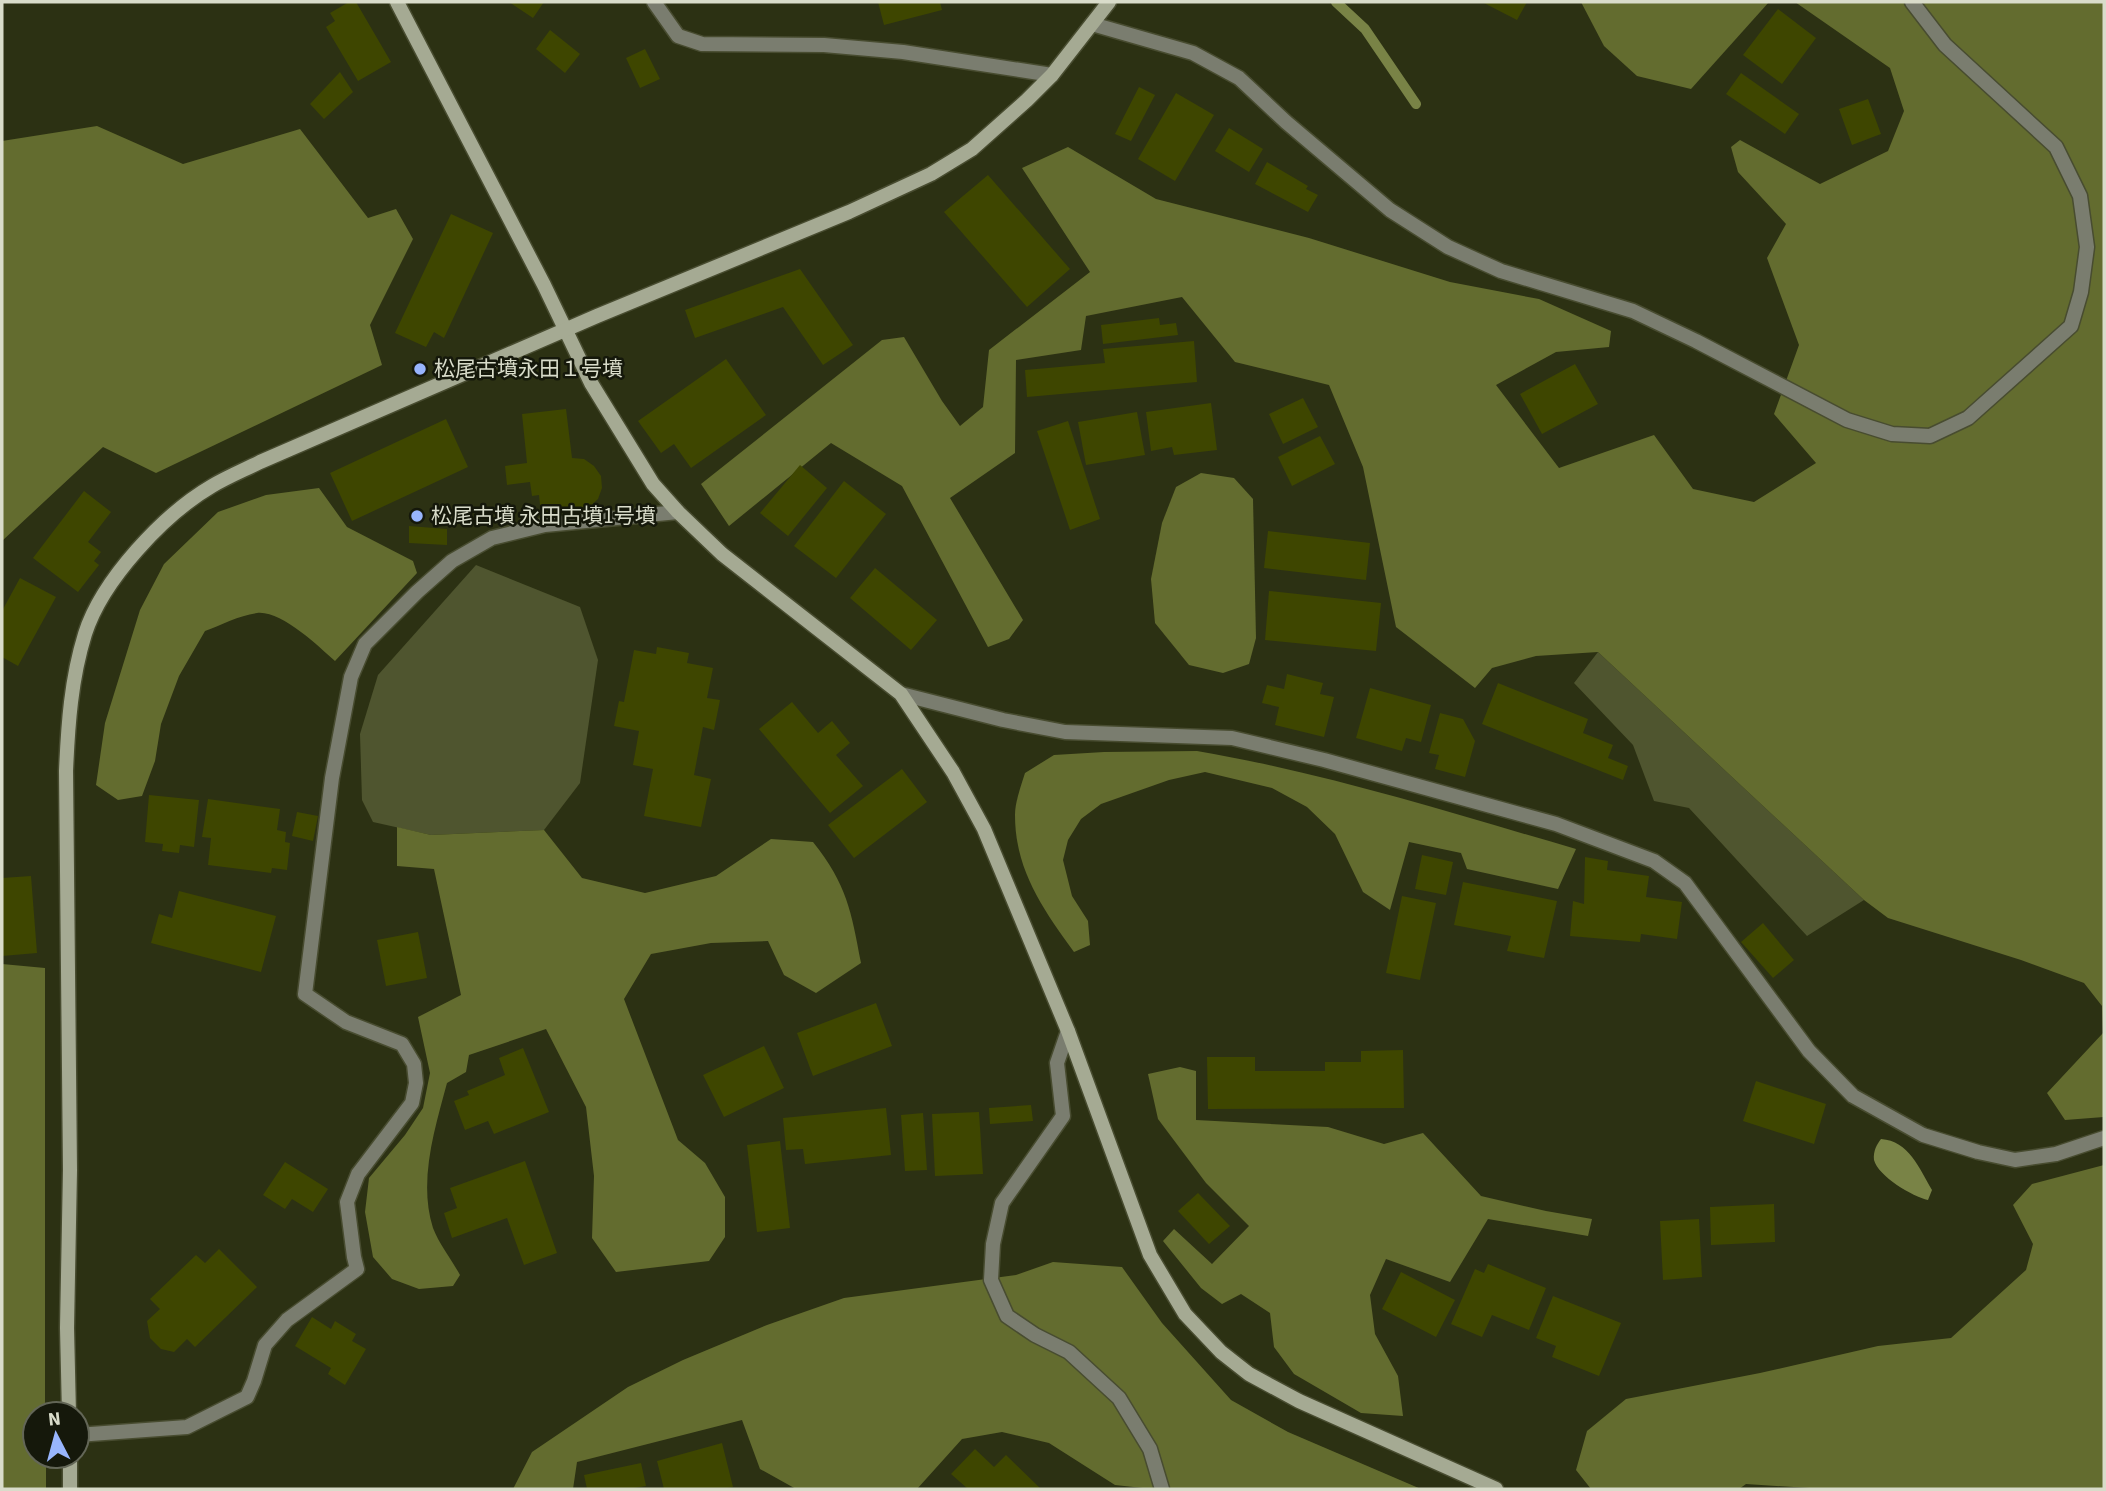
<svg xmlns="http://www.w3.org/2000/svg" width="2106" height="1491" font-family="'Source Sans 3','Noto Sans JP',sans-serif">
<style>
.green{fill:#4f552f}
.forest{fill:#636c2f}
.water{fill:#798346}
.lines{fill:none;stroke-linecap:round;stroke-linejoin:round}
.stream{stroke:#798346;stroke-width:10}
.building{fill:#3e4600}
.street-casing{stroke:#484c30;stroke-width:17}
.secondary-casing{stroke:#484c30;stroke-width:17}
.street{stroke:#7a7d6f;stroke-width:14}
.secondary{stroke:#a5aa93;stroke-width:14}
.poi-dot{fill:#98b5fd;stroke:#15180b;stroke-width:2.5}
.labels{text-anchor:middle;stroke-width:5;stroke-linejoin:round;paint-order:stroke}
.poi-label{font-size:21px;fill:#d9dcca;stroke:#15180b;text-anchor:start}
</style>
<rect width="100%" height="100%" fill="#2c3113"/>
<g class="green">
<path d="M476,565l104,42 18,53 -18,123 -36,47 -113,5 -58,-13 -11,-22 -2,-66 18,-59z"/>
<path d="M1598,652l266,248 -57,36 -118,-128 -35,-7 -21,-56 -59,-62z"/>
</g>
<g class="forest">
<path d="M1581,2h188l-78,87 -54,-13 -33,-30z"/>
<path d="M1795,2h309v1115l-39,3 -18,-27 56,-60 -1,-27 -18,-23 -63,-23 -133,-42 -24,-18 -266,-248 -62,4 -44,12 -17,20 -79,-61 -33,-160 -34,-82 -94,-23 -53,-65 -96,19 -5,34 -65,10 -1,93 -65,45 73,122 -14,19 -21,8 -86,-161 -71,-43 -102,83 -28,-42 181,-144 22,-3 38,64 18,25 23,-19 6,-57 101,-78 -68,-104 46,-21 88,52 153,39 141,44 89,17 72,32 -2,16 -53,5 -60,33 63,83 95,-33 39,54 61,13 62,-39 -42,-49 25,-69 -32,-87 19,-34 -48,-52 -7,-25 9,-7 80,44 68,-33 16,-40 -14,-43z"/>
<path d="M97,126l86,38 117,-35 68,89 28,-9 17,30 -43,86 12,40 -226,108 -53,-26 -101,94v-400z"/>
<path d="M1201,473l33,5 19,21 3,139 -7,26 -26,9 -34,-8 -34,-42 -4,-44 11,-56 14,-36z"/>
<path d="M319,488l28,39 66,34 4,12 -82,88c-17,-15 -54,-51 -78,-48 -17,2 -36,12 -52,18l-26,45 -18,48 -6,37 -13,35 -24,4 -22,-15 9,-62 35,-113 24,-46 54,-52 48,-17z"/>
<path d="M1197,751c129,22 254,62 379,98l-18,40 -91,-20 -6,-16 -52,-11 -19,68 -27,-18 -28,-58 -28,-27 -35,-19 -67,-16 -36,8 -68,24 -20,15 -13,21 -5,20 9,36 16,25 2,24 -16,7c-31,-43 -59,-82 -59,-137 0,-13 6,-29 10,-42l29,-18 50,-3z"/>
<path d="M397,827l34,8 113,-5 38,48 63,15 71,-17 55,-37 42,3c34,43 38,68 48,121l-45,30 -32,-18 -16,-34 -57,2 -60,11 -27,45 54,141 27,23 20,34v40l-16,24 -93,11 -24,-34 2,-62 -8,-69 -40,-78 -77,26 -3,17 -19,11c-12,45 -29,98 -14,145 6,16 19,32 27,47l-7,11 -34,3 -27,-10 -19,-22 -8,-45 4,-34 36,-43 18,-27 7,-35 -12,-56 43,-22 -27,-126 -37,-3z"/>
<path d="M2,964l43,4v446h-10v42h11v33h-44z"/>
<path d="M1180,1067l16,4v49l132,7 56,17 39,-11 58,63 65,15 46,8 -4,17 -100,-17 -38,63 -64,-23 -16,36 5,39 23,42 5,40 -42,-3 -67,-39 -20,-27 -4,-34 -29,-19 -19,10 -21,-16 -38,-47 11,-12 38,35 37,-38 -43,-43 -48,-64 -10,-45z"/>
<path d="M2104,1165v324h-279l-79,-5 -7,5h-148l-15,-19 11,-39 39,-32 134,-26 118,-27 73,-8 75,-68 7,-26 -20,-39 19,-21z"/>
<path d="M1053,1262l69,5 40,56 69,77 57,32 133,57h-269l-37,-4 -66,-42 -47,-11 -40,7 -45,50h-121l-36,-20 -18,-49 -165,42 -4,27h-60l19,-37 96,-65 55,-27 84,-35 77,-27 172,-23z"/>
</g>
<path class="water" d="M1881,1139c28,2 38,29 51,51l-4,10c-15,-3 -50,-24 -54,-40 -1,-9 3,-16 7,-21z"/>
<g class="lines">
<path class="stream" d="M1336,2l29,27 51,75"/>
</g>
<g class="building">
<path d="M349,2h7l35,60 -33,19 -32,-54 9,-6 -5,-8z"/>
<path d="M509,2h35l-11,16z"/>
<path d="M878,2h62l2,8 -58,15z"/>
<path d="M1482,2h45l-10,18z"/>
<path d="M1778,9l38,29 -34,46 -39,-29z"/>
<path d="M550,30l30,24 -15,19 -29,-24z"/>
<path d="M645,49l15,30 -20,9 -14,-30z"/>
<path d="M340,72l13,20 -29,27 -14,-15z"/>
<path d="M1741,73l58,41 -14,20 -59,-40z"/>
<path d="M1139,87l16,8 -24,46 -16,-7z"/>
<path d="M1176,93l38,22 -39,66 -37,-22z"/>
<path d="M1868,99l13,35 -29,11 -13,-36z"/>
<path d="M1229,128l34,21 -14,23 -34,-21z"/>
<path d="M1267,162l41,24 -2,3 12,6 -10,17 -53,-28z"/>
<path d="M988,175l82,94 -43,38 -83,-95z"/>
<path d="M451,214l42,19 -49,105 -10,-6 -8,15 -31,-14z"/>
<path d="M800,269l53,76 -30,20 -40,-58 -88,31 -10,-28z"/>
<path d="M1159,318l1,7 16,-2 2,12 -75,9 -2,-19z"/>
<path d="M1194,341l3,41 -170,15 -2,-27 80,-7 -2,-14z"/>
<path d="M726,359l40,56 -75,53 -17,-24 -13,9 -23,-32z"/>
<path d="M1575,364l23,40 -56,30 -22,-40z"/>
<path d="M1303,398l15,29 -35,17 -14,-30z"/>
<path d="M1211,403l6,47 -43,5 -2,-8 -21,4 -5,-39z"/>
<path d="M566,409l6,49 12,1 10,7 7,10 1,12 -4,11 -9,8 -11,4 -37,4 -2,-20 -7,1 -2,-14 -23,3 -2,-19 22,-3 -5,-49z"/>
<path d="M1137,412l8,43 -59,10 -8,-43z"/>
<path d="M446,419l22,48 -116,54 -22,-48z"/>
<path d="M1068,421l32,98 -30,11 -33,-99z"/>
<path d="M1320,436l15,28 -43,22 -14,-29z"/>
<path d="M800,465l27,23 -39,48 -28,-23z"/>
<path d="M844,481l42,33 -50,64 -42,-32z"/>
<path d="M84,491l27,21 -23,30 13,10 -7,9 5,4 -21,27 -45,-34z"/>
<path d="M409,526l38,3v16l-38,-2z"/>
<path d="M1268,531l102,12 -4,37 -102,-12z"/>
<path d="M875,568l62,52 -26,30 -61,-52z"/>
<path d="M20,578l36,19 -38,69 -16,-9v-46z"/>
<path d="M1269,591l112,12 -5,48 -111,-11z"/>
<path d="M657,647l32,6 -2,10 26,5 -6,30 13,2 -6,30 -11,-3 -9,48 17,4 -10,48 -57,-11 9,-47 -20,-4 6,-34 -25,-5 5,-25 5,1 10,-52 22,4z"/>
<path d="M1287,674l36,9 -3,11 14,3 -10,40 -49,-12 4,-18 -17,-4 5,-18 17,4z"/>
<path d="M1498,683l90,36 -5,14 30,12 -5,13 20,8 -5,14 -141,-56z"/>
<path d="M1370,688l61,17 -10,37 -15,-4 -4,13 -46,-13z"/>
<path d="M792,702l26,31 14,-12 18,22 -14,12 27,31 -33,27 -71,-84z"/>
<path d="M1440,713l23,6 12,22 -10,36 -30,-8 4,-14 -10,-2z"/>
<path d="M902,769l25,33 -73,56 -26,-33z"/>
<path d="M149,795l50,5 -5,47 -14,-2 -1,8 -17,-2 1,-7 -18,-2z"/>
<path d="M208,799l72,10 -3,21 9,2 -1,10 5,1 -3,27 -15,-2 -1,5 -63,-8 3,-27 -9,-1z"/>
<path d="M297,812l21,4 -5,25 -21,-5z"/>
<path d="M1422,855l31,7 -7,33 -31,-6z"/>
<path d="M1585,857l23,4 -1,9 42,6 -3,21 36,5 -5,37 -36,-5 -1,8 -70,-6 3,-35 11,3z"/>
<path d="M31,876l6,77 -35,3v-78z"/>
<path d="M1463,882l94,19 -13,57 -37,-7 4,-15 -57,-11z"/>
<path d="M179,891l97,25 -15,56 -110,-29 8,-29 13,4z"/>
<path d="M1402,896l34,7 -16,77 -34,-7z"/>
<path d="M1763,923l31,37 -21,18 -32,-36z"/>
<path d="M418,932l9,46 -41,8 -9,-46z"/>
<path d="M876,1003l16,43 -79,30 -16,-43z"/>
<path d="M764,1046l20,42 -60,29 -21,-42z"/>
<path d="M523,1048l26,64 -55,22 -6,-13 -23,9 -11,-29 15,-6 -2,-4 38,-16 -6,-17z"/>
<path d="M1403,1050l1,58 -196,1 -1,-52h48v14h70v-9h36v-11z"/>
<path d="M1756,1081l70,23 -12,40 -71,-23z"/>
<path d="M1031,1105l2,16 -43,3 -1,-16z"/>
<path d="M886,1108l5,47 -86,9 -2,-15 -17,1 -3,-32z"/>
<path d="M979,1112l4,62 -48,2 -3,-62z"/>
<path d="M923,1113l4,57 -22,1 -4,-56z"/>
<path d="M780,1141l10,87 -33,4 -10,-87z"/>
<path d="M525,1161l32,92 -33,12 -17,-47 -55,20 -8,-25 13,-5 -7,-20z"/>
<path d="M285,1162l43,27 -15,23 -21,-13 -7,10 -22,-14z"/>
<path d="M1198,1193l32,33 -21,18 -31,-33z"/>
<path d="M1774,1204l1,38 -64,3 -1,-38z"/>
<path d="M1699,1219l3,58 -39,3 -3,-59z"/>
<path d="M219,1249l38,38 -62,60 -8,-8 -13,13 -13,-3 -11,-11 -3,-17 13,-12 -10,-10 46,-44 9,8z"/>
<path d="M1488,1264l58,24 -17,42 -37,-15 -10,22 -31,-13 24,-55 9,4z"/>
<path d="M1401,1272l54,28 -19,37 -54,-28z"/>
<path d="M1553,1296l68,27 -22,53 -47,-19 4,-11 -20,-8z"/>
<path d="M312,1317l19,12 4,-8 21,13 -4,7 14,8 -21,36 -17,-11 3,-6 -36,-22z"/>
<path d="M722,1443l11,44 -10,2h-59l-7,-28z"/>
<path d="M975,1449l19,18 12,-12 34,33 -72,1 -17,-15z"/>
<path d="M641,1463l5,23 -17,3h-42l-3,-14z"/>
</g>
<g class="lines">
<defs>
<g id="street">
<path d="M654,2l24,34 24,8 122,1 79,7 149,23"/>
<path d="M1092,24l101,29 46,25 47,44 104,88 58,37 53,24 132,40 63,30 151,79 45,14 38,2 38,-18 103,-92 10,-34 6,-45 -7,-51 -24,-49 -111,-102 -33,-43"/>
<path d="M901,694l102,26 62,12 167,6 92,22 232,64 98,37 31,22 124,168 44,45 70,39 55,17 37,8 41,-6 48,-16"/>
<path d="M1068,1031l-11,32 6,53 -61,87 -9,41 -2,36 16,36 28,19 34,17 50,46 31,51 12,40"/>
<path d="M77,1435l110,-8 60,-30 7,-16 11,-36 22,-25 70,-51 -3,-12 -7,-55 11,-28 54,-71 4,-20 -2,-19 -12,-20 -56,-22 -41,-28 27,-216 19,-101 14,-33 52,-52 35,-31 40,-23 53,-13 133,-13"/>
</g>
<g id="secondary">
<path d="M397,2l147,283 47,98 62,101 25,28 44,42 179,140 52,78 31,57 84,202 82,224 35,59 36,38 28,22 50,27 197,88"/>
<path d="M69,1414l-2,-86 3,-158 -4,-399c2,-46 5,-92 19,-137 17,-54 79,-120 127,-148 15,-9 32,-16 48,-24l337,-146 252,-104 82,-38 41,-25 55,-49 25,-25 57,-73"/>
<path d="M70,1456v33"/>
</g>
</defs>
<use href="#street" class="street-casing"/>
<use href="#secondary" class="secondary-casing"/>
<use href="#street" class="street"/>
<use href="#secondary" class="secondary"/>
</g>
<g class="poi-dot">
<circle cx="420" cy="369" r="7"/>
<circle cx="417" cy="516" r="7"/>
</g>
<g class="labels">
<g class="poi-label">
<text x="434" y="376">松尾古墳永田１号墳</text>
<text x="431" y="523">松尾古墳 永田古墳1号墳</text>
</g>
</g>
<rect width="2106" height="1491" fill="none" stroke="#d9dcca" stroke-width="7"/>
<g transform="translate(56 1435) rotate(354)"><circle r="33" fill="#15180b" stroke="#636657" stroke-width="2"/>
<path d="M0-5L12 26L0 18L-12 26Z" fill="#98b5fd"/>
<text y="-10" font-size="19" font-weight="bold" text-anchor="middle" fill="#d9dcca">N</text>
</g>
</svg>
